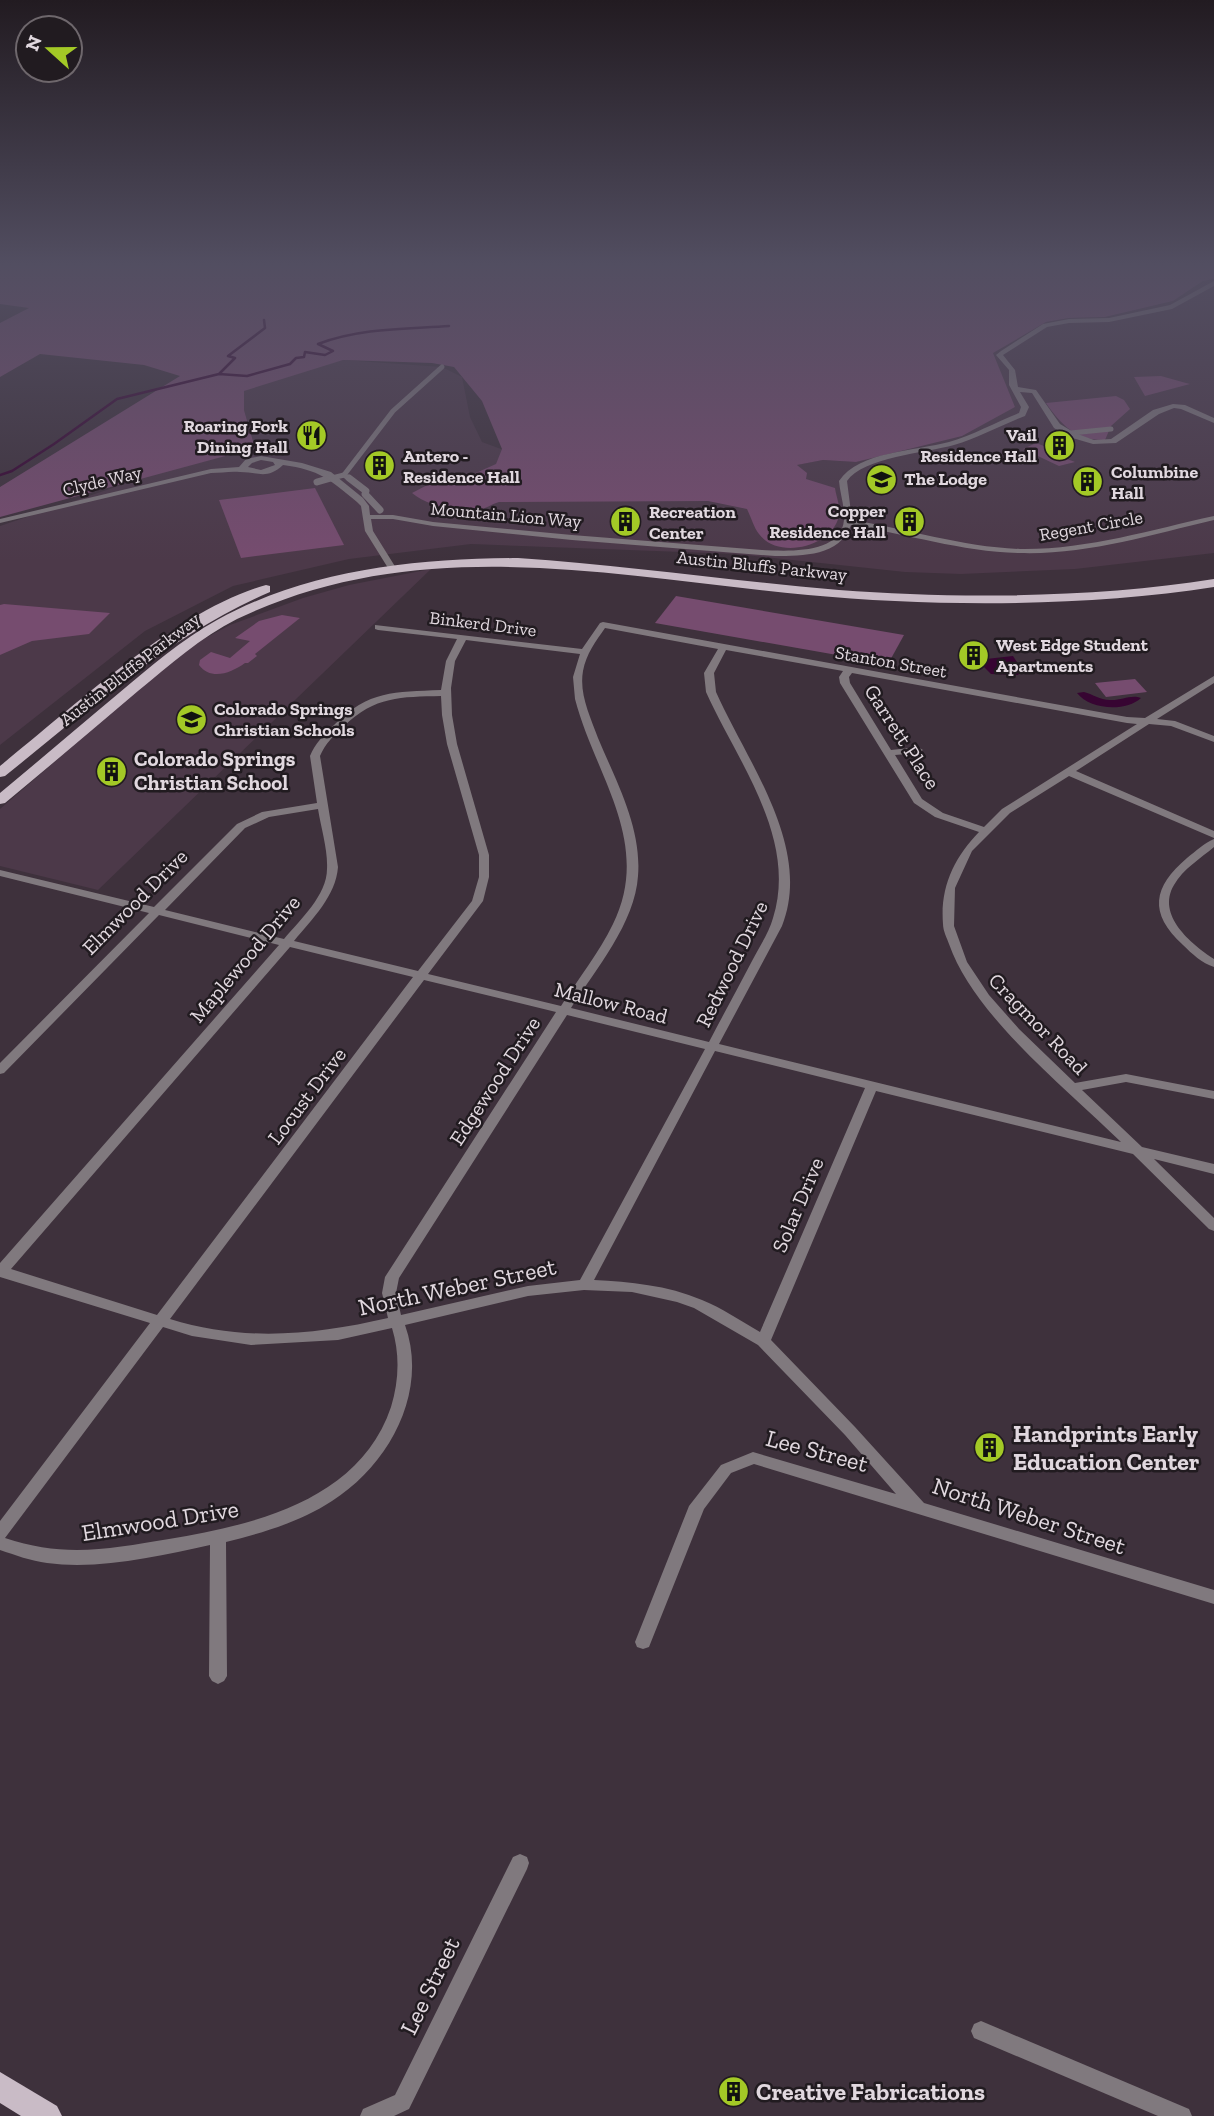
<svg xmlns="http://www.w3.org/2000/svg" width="1214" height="2116" font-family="'Zilla Slab',serif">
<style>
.built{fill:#4c3949}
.green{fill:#764c6f}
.water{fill:#370532}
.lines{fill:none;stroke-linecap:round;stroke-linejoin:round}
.stream{stroke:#370532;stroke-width:2.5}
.pedestrian-far1{stroke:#80797e;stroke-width:5}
.pedestrian{stroke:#80797e;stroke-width:7}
.minor{fill:#80797e;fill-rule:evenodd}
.primary{fill:#c9bbc6;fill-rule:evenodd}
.labels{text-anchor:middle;stroke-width:5;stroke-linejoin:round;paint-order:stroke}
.far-poi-label{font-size:18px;font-weight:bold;fill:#e1d8df;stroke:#211b20;text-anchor:start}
.far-street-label{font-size:18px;fill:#e1d8df;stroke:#211b20}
.street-label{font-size:21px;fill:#e1d8df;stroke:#211b20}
.poi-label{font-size:21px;font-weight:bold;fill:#e1d8df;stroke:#211b20;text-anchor:start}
.near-street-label{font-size:24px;fill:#e1d8df;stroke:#211b20}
.near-poi-label{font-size:24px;font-weight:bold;fill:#e1d8df;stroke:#211b20;text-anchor:start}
</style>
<rect width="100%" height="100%" fill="#3e313c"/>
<g class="built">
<path d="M1214,279v274l-139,16 -114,5 -56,-2 -169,-18 -265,-10 -122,15 -116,27 -88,45 -145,114v-219l151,-51 104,-27 -11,-38 -1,-19 67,-24 33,-7 99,7 20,10 8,40 12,25 30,11 284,12 27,-5 33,2 31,-9 128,-46 -23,-54 38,-23 16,-8 23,-4 36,-1 68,-16 30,-20z"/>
<path d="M431,569l-333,321 -98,-24v-57l148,-128 50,-39 32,-17 73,-27 46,-13z"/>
</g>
<g class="green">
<path d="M0,265h1214v14l-11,2 -30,20 -68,16 -36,1 -23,4 -53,31 22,54 -53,29 -106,26 -33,-2 -26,5 10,8 -1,6 29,9c1,8 6,20 4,28 -7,31 -61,44 -80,18 -5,-6 -8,-17 -12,-25l-39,-8 -209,1c-8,2 -13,7 -21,8 -21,3 -50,-4 -66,-17l21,-11 36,-6 27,-12 6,-15 -20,-48 -28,-34 -22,-4 -89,-3 -99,31v19l11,38 -255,69v-30l180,-111 -36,-11 -104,-11 -40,23v-54l29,-15 -29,-4z"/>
<path d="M1161,376l25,7 4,1 -45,12 -11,-19z"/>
<path d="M1116,396l8,4 6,9 -19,17 -6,14c-28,1 -44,-15 -59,-37z"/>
<path d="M1036,443l32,12 -6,2 13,5 -16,4 -36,-17z"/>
<path d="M315,488l29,57 -103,13 -22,-58z"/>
<path d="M676,596l228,39 -16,29 -233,-41z"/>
<path d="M4,604l106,9 -21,21 -57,7 -32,14v-50z"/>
<path d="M282,615l18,3 -45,36 2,2 -9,7h-3c-14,10 -34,18 -46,2l1,-5 11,-8 19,6 20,-17 -15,-3 24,-17z"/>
<path d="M1135,679l12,13 -41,5 -11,-14z"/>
</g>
<g class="water">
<path d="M1013,656l9,14 -4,5 -27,-1 -14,-14z"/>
<path d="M1084,692c9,2 17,9 28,8 10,0 20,-6 29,-2 -15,14 -51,12 -64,-5z"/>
</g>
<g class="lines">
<g class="stream">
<path d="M220,373l15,-15 -7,-2 37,-28 -1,-8"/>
<path d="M0,475l12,-4 42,-27 63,-45 102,-25 28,2 43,-12 6,-6 8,-1 1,-5 20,3 8,-4 -15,-7c42,-16 87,-15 131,-18"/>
</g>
<g class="pedestrian-far1">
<path d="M1061,434l50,-5"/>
<path d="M344,475l7,5"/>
<path d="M324,480l20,-5 49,-64 49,-44"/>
</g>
<g class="pedestrian">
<path d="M349,478l17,13 -1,3 15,16"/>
<path d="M317,482l14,-4"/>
</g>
<g class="minor">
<path d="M1214,281v5l-42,23 -63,13 -40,1 -22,4 -44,28 12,15 3,17 18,3 24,34 15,9 19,7 17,-1 42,-29 20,-6 12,1 29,13v5l-33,-14 -7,-1 -15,6 -43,29 -23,1 -24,-7 -15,-9 -22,-35 -12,-1 9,15 -4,9c-24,9 -47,22 -71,29 -28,8 -91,12 -107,36l5,39c56,9 111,27 168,29 66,1 130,-19 194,-33v4c-64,15 -128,35 -194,33 -57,-1 -113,-19 -169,-28 -11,31 -48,31 -76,31l-203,-16 -139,-14 -40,-7h-22l2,12 23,37 -4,3 -4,-3 -23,-37 -4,-25 -4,-4c-28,-23 -37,-32 -74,-37 -16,15 -25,7 -43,7 -10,-1 -19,1 -29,1l-211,50v-4l211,-50 28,-2 7,-8 15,-3 41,7 29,9 32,26 6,8 1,9h23l40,7 139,13 190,15c24,1 79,5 82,-30 1,-13 -4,-26 -5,-39 20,-30 77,-30 110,-39 24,-7 47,-20 70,-29l2,-6 -12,-22v-15l-13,-15 5,-4 42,-27 26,-5 40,-1 61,-13zM261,460l12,2 2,3 -14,5 -13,-3 4,-4z"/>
<path d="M603,622l524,95 18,1 69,-42v7l-57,36 18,2 39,15v6l-43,-16 -22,-2 -73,47 138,60v7l-145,-62 -59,37 -38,38 -17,37 -1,38 13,36 22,33 30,34 56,54 51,-9 88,17v8l-88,-17 -44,8 60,57 72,17v10l-60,-15 60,59v13l-5,-2 -76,-75 -257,-63 -105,249 84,87 69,76 290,87v14l-460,-140 -23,9 -27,36 -55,138 -6,2 -6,-2 -2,-5 54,-136 32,-41 32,-13 143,42 -51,-59 -87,-90 -64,-37 -17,-6 -45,-10 -48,-2 -56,6 -123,29c24,67 -16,140 -73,176 -32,21 -70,32 -106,41l1,134 -3,5 -6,3 -6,-3 -3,-5 1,-131c-51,11 -110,25 -163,18 -16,-2 -32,-8 -47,-13v-29l150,-198 -150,-46v-14l279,-318 -120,-30 -155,158 -4,1v-11l149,-150 -149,-37v-6l154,37 83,-83 25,-12 55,-9 -7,-47c5,-12 14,-22 24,-31 35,-35 60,-33 107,-35l5,-29 11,-22 -79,-9 -3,-1v-4l207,24 18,-26zM605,628l113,21 -14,24 2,19c31,69 92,146 67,226 -4,15 -14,29 -21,43 -14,27 -29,54 -43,81l-138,-34c25,-39 64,-85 67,-132 4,-48 -22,-95 -40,-138 -8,-22 -19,-44 -15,-67 3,-17 13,-30 22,-43zM466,640l114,14 -7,23 2,22c20,77 78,143 38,225 -14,29 -35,55 -52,82l-133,-32 55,-73 6,-24v-22l-32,-111 -5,-29 -1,-27 4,-27zM726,650l117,21 -4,6 1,6 74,120 21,14 44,15c-25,26 -39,55 -36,92 0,7 4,14 6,20 25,72 117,144 172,198l-402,-98 63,-118c31,-79 -35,-164 -66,-234l-2,-19zM852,673l275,50 10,1 -135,85 -18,18 -41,-14 -21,-14 -27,-44 23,-2 5,-3 -5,-3 -27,3 -41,-67 -1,-6zM441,696l1,19 5,29 32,111v22l-7,24 -54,70 -124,-30c18,-22 42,-45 44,-74l-18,-111c5,-12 14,-21 24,-30 31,-30 57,-29 97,-30zM318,809c3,19 10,41 9,60 0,26 -27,51 -43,70l-119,-29 80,-82 24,-11zM290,947l123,30 -256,338 -146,-46zM424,980l132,32 -171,265 -3,16 6,25c-74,17 -144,24 -218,1zM567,1015l138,34 -125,231 -52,6 -127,29 -5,-22 3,-15zM715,1051l150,37 -105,244c-19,-11 -38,-24 -58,-32 -35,-15 -72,-18 -108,-20zM163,1327l29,9 59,9 87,-5 54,-12c8,26 7,53 -1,79 -31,93 -137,118 -222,132 -60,10 -105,19 -164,-1z"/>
<path d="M1214,839v8c-13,11 -31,22 -40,38 -18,30 17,59 40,74v8c-12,-4 -22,-13 -31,-22 -35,-32 -30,-58 4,-87 9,-7 17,-15 27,-19z"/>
<path d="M520,1854l7,3 2,6 -2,6 -118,240 -15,7h-34l3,-7 32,-14 118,-238z"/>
<path d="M981,2021l208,88 3,7h-34l-184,-78 -3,-7 3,-7z"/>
</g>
<g class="primary">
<path d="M518,558c107,7 213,23 321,32 118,9 258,8 375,-11v8c-127,20 -277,20 -406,8 -194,-18 -385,-64 -571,24 -36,18 -67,46 -99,72 -44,37 -88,75 -133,112l-5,1v-11c40,-33 79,-67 119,-100 31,-26 62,-53 98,-73 92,-51 198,-61 301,-62z"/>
<path d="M266,585l4,1v6c-101,44 -180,116 -265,184l-5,1v-11c74,-59 175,-155 266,-181z"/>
<path d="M0,2072l57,34 5,10h-41l-21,-13z"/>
</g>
</g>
<linearGradient id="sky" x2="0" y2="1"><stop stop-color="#221b21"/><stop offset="0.47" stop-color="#524e61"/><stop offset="1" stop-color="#524e61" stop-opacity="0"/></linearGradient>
<rect width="1214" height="561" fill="url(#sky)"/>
<defs>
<symbol id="restaurant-disc" viewBox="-11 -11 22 22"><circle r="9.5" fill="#a3c926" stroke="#211b20"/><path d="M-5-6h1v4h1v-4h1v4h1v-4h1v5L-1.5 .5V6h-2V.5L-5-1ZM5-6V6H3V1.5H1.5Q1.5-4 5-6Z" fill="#111"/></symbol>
<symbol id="building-disc" viewBox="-11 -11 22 22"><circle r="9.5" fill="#a3c926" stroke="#211b20"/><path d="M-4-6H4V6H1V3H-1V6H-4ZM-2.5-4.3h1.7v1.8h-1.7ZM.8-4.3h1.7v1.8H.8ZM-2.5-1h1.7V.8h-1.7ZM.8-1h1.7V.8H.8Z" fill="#111"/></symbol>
<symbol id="university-disc" viewBox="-11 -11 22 22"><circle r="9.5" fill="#a3c926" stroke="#211b20"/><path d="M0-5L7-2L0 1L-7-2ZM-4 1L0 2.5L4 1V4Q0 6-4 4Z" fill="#111"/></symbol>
<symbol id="school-disc" viewBox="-11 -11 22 22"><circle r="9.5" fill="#a3c926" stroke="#211b20"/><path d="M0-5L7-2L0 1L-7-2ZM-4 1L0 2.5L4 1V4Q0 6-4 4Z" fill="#111"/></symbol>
</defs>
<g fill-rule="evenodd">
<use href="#restaurant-disc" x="294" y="418" width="35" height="35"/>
<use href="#building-disc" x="1042" y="428" width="35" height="35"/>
<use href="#building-disc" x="362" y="448" width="35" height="35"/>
<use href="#university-disc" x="864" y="462" width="35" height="35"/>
<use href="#building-disc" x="1070" y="464" width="35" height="35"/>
<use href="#building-disc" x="892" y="504" width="35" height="35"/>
<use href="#building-disc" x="608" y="504" width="35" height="35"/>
<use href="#building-disc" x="956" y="638" width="35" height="35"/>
<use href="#school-disc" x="174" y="702" width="35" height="35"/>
<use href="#building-disc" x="94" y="754" width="35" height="35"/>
<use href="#building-disc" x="972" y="1430" width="35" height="35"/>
<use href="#building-disc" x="716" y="2074" width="35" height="35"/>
</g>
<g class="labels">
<g class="far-poi-label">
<text x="288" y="432" text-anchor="end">Roaring Fork<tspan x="288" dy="21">Dining Hall</tspan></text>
<text x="1037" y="441" text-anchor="end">Vail<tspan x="1037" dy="21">Residence Hall</tspan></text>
<text x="403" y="462">Antero -<tspan x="403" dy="21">Residence Hall</tspan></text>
<text x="1111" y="478">Columbine<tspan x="1111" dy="21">Hall</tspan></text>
<text x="904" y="485">The Lodge</text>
<text x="886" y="517" text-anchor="end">Copper<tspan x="886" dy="21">Residence Hall</tspan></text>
<text x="649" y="518">Recreation<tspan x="649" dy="21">Center</tspan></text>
<text x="996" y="651">West Edge Student<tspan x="996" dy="21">Apartments</tspan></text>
<text x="214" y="715">Colorado Springs<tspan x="214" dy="21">Christian Schools</tspan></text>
</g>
<g class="far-street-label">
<text transform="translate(102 481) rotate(-13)" y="6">Clyde Way</text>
<text transform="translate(506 515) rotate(5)" y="6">Mountain Lion Way</text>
<text transform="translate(1091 526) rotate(-10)" y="6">Regent Circle</text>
<text transform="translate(762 566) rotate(6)" y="6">Austin Bluffs Parkway</text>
<text transform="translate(483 624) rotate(7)" y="6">Binkerd Drive</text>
<text transform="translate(891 662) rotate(10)" y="6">Stanton Street</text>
<text transform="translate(130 669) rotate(-38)" y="6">Austin Bluffs Parkway</text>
</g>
<g class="street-label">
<text transform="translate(902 737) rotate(57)" y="7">Garrett Place</text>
<text transform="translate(135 902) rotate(-45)" y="7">Elmwood Drive</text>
<text transform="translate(245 959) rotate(-50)" y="7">Maplewood Drive</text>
<text transform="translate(732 964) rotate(-64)" y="7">Redwood Drive</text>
<text transform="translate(611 1003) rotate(14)" y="7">Mallow Road</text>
<text transform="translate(1038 1024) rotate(46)" y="7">Cragmor Road</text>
<text transform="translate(495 1081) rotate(-57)" y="7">Edgewood Drive</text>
<text transform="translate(307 1096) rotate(-53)" y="7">Locust Drive</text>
<text transform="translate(798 1205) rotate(-67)" y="7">Solar Drive</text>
</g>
<g class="poi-label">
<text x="134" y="766">Colorado Springs<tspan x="134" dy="24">Christian School</tspan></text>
</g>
<g class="near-street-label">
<text transform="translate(457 1287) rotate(-12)" y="8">North Weber Street</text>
<text transform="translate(817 1451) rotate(15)" y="8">Lee Street</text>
<text transform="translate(1029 1516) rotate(18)" y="8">North Weber Street</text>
<text transform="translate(160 1521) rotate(-9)" y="8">Elmwood Drive</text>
<text transform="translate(430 1986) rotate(-64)" y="8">Lee Street</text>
</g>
<g class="near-poi-label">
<text x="1013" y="1442">Handprints Early<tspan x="1013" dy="28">Education Center</tspan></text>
<text x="756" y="2100">Creative Fabrications</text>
</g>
</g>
<g transform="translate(49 49) rotate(291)"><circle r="33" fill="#211b20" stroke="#6e676c" stroke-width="2"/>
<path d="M0-5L12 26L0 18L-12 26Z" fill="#a3c926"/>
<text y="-10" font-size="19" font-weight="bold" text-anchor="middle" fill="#e1d8df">N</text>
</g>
</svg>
